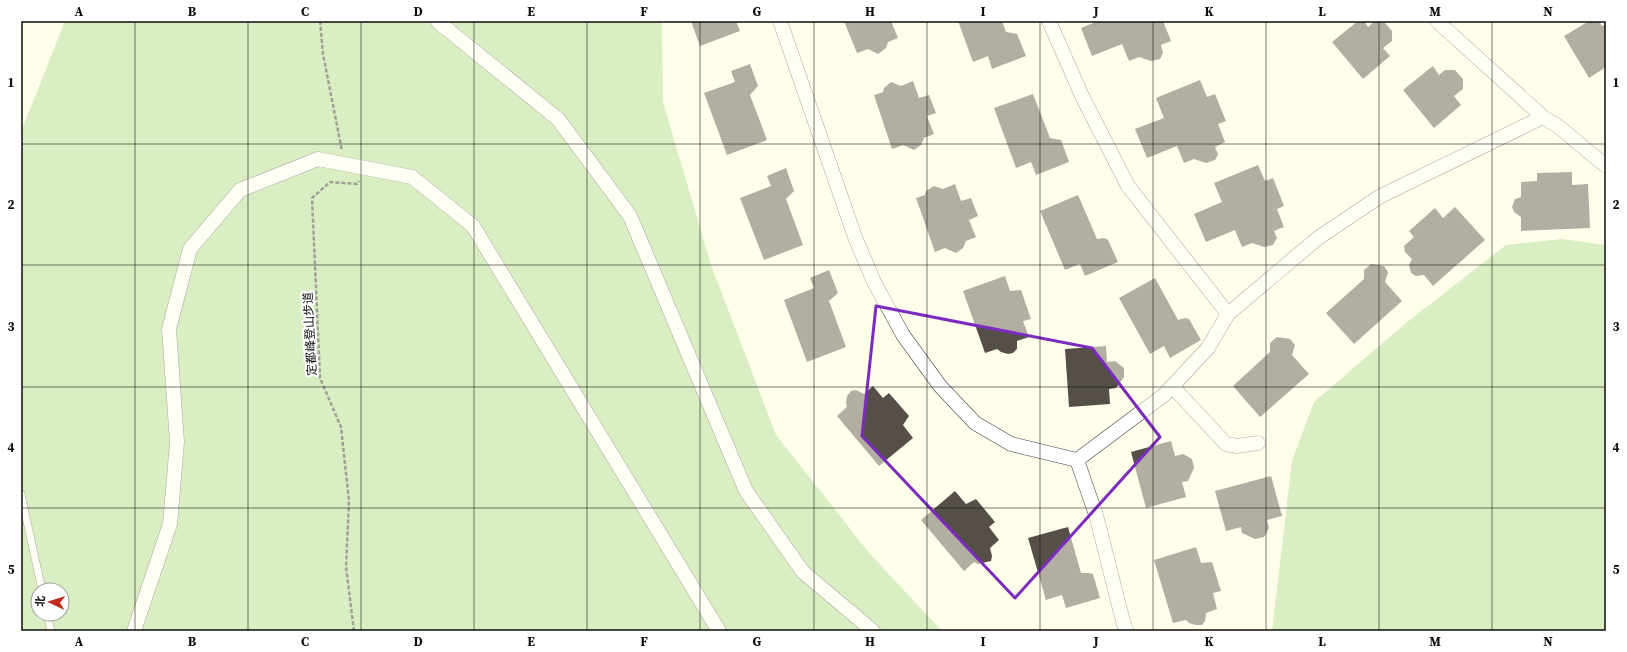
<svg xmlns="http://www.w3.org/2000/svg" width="1627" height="652" font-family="'Source Serif 4','Noto Sans SC',serif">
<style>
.forest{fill:#aadc92;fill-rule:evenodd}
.building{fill:#554f48}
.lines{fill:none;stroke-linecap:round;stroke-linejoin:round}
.lane-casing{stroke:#3f3f3f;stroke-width:8}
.street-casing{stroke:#3f3f3f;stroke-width:15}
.path{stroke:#2e2e2e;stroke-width:2.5;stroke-dasharray:4 2;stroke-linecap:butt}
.lane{stroke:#fff;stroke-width:7}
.street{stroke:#fff;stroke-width:14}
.marked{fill:none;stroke:#7b2cbf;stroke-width:3;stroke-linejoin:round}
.grid{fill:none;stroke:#0c0c0c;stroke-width:1;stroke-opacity:0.55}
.labels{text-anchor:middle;stroke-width:4;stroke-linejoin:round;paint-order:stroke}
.street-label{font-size:12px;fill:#0c0c0c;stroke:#fff}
.neatline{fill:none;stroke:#0c0c0c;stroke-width:1.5}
.grid-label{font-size:13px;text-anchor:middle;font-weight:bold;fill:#0c0c0c}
</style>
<rect width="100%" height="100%" fill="#fffeeb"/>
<g class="forest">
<path d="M65,21h597l1,81 48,163 65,170 94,119 72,77h-921v-499zM38,590h24v24h-24z"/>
<path d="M1562,239l44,6v386h-334l20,-170 22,-59 92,-79 100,-78z"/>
</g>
<g class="building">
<path d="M691,21h45l4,10 -40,15z"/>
<path d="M844,21h47l7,17 -10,4 -2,6 -8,6 -10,-5 -11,4z"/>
<path d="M958,21h44l4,11 11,2 9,22 -34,13 -4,-13 -15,6z"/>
<path d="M1098,21h65l8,20 -10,4 2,8 -3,6 -9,2 -12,-4 -10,4 -7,-17 -30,12 -11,-28z"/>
<path d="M1358,21h6l4,6 6,-5h10l8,9v10l-9,7 7,8 -27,23 -31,-37z"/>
<path d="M1589,21h10l3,5 4,-2v43l-17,11 -25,-42z"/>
<path d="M750,64l8,22 -8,9 17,45 -40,15 -23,-62 31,-11 -4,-11z"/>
<path d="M1433,66l6,9 6,-5h10l8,9v10l-9,7 7,9 -27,23 -31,-38z"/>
<path d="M1200,80l7,17 8,-3 11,27 -8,3 7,18 -10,5 3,7 -3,6 -9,3 -12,-4 -10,4 -7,-17 -30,12 -12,-29 29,-11 -8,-20z"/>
<path d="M913,81l6,17 10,-3 7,18 -9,3 7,18 -10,4 -3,7 -7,5 -11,-5 -11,4 -18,-54 9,-3 1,-4 7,-6 10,4z"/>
<path d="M1033,94l17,44 11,2 8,22 -33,13 -5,-13 -15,6 -22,-60z"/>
<path d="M1258,165l7,16 8,-3 11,28 -7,3 7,18 -10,4 3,7 -4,7 -9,2 -12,-4 -10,4 -7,-17 -29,12 -12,-28 28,-12 -8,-19z"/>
<path d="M786,168l8,23 -8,8 17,46 -39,15 -24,-62 31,-12 -4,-10z"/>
<path d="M1572,172v13l16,-1 2,44 -69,3v-14l-7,-5 -2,-5 3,-8 6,-2v-15l16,-1v-8z"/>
<path d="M955,184l6,17 10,-3 7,18 -9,4 7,17 -10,4 -3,7 -7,5 -11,-5 -10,4 -19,-54 9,-3 1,-4 8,-5 9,3z"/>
<path d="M1078,195l19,44 7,-1 4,2 10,22 -33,14 -5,-12 -15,6 -25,-59z"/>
<path d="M1455,207l30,33 -52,46 -9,-11 -8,1 -5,-3 -2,-8 3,-6 -7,-7 -1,-6 10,-9 -5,-6 26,-23 8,10z"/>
<path d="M1371,264l13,2 4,6 -3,10 17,19 -48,43 -28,-31 38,-34v-9z"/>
<path d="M829,270l9,23 -9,8 17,46 -39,15 -23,-62 30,-12 -4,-10z"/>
<path d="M1005,276l5,15 11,-1 10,29 -8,2 6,16 -12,4v8l-4,4 -5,1 -7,-2 -4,-3 -12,4 -22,-62z"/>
<path d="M1155,278l23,42 7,-2 4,1 12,21 -31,18 -6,-12 -14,8 -31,-56z"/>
<path d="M1277,337l13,2 5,6 -3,10 17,19 -49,43 -27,-31 37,-34v-9z"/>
<path d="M1106,346l1,16 8,-1 9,7v9l-8,11 -7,1 1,15 -41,3 -4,-58z"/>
<path d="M873,386l10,12 6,-5 20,23 -6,9 10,13 -34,28 -42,-50 10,-9 -1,-4 1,-7 4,-5 5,-1 8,4z"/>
<path d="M1171,441l4,15 8,-2 9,5 2,9 -6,13 -6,1 4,15 -40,11 -15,-56z"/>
<path d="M1271,476l11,40 -15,4 2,8 -5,9 -9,2 -13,-6 -1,-6 -15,4 -11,-40z"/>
<path d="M955,491l11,13 10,-5 19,23 -6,5 10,13 -9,8 2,8 -1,5 -13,3 -4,-2 -10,9 -43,-51z"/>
<path d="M1068,527l13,46h8l4,1 7,24 -34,10 -4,-13 -16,5 -18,-62z"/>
<path d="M1196,547l5,16 11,-1 9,29 -8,2 4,16 -11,4 -1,8 -3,4h-6l-7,-2 -3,-3 -13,3 -19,-63z"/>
</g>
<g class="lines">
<defs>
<g id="lane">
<path d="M21,494l21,96"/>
<path d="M47,614l4,17"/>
</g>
<g id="street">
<path d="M437,21l121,98 72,97 116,275 57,81 70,59"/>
<path d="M780,21l75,216 19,45 29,53 37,51 35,37 36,21 66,16 87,-65 44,-47 20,-34 90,-76 61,-41 164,-80"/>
<path d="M1049,21l33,75 46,90 100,128"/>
<path d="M1437,21l106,96 16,10 47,39"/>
<path d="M1172,386l54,58 11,2 21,-3"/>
<path d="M1077,460l19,55 28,110 3,6"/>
<path d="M134,631l36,-107 7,-82 -8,-113 21,-80 50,-59 78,-31 94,18 61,49 246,405"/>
</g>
</defs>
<use href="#lane" class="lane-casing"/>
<use href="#street" class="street-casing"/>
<g class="path">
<path d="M320,21l3,33 19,97"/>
<path d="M354,631l-8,-64 3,-66 -8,-74 -21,-49 -8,-180 18,-16 27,2 2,-3"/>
</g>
<use href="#lane" class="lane"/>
<use href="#street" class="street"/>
</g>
<path d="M0 0H1627V652H0ZM876,306l216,42 68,89 -145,161 -153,-162z" fill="#fffeeb" fill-opacity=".55" fill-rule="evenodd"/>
<path class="marked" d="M876,306l216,42 68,89 -145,161 -153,-162z"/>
<path class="grid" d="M135,21v610M248,21v610M361,21v610M474,21v610M587,21v610M700,21v610M814,21v610M927,21v610M1040,21v610M1153,21v610M1266,21v610M1379,21v610M1492,21v610M21,144h1585M21,265h1585M21,387h1585M21,508h1585"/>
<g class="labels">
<g class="street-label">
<text transform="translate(310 334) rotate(-93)" y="4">定都峰登山步道</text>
</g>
</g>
<rect width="1627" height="652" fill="none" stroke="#ffffff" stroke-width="44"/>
<g transform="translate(50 602) rotate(274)"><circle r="19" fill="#ffffff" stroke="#9e9e9e"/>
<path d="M0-3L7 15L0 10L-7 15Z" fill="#c22c1f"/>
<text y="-6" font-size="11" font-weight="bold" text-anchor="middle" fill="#0c0c0c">北</text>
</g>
<rect x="22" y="22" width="1583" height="608" class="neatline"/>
<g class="grid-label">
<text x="79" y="16">A</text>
<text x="192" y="16">B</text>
<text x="305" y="16">C</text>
<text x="418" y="16">D</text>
<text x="531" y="16">E</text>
<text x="644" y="16">F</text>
<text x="757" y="16">G</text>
<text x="870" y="16">H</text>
<text x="983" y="16">I</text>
<text x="1096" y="16">J</text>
<text x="1209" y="16">K</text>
<text x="1322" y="16">L</text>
<text x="1435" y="16">M</text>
<text x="1548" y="16">N</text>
<text x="11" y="87">1</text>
<text x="1616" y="87">1</text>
<text x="11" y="209">2</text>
<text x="1616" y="209">2</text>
<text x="11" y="331">3</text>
<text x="1616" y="331">3</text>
<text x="11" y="452">4</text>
<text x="1616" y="452">4</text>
<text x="11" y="574">5</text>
<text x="1616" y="574">5</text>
<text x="79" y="646">A</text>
<text x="192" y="646">B</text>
<text x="305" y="646">C</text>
<text x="418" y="646">D</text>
<text x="531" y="646">E</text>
<text x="644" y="646">F</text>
<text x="757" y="646">G</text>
<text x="870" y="646">H</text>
<text x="983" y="646">I</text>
<text x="1096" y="646">J</text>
<text x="1209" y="646">K</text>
<text x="1322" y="646">L</text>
<text x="1435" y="646">M</text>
<text x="1548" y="646">N</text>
</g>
</svg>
